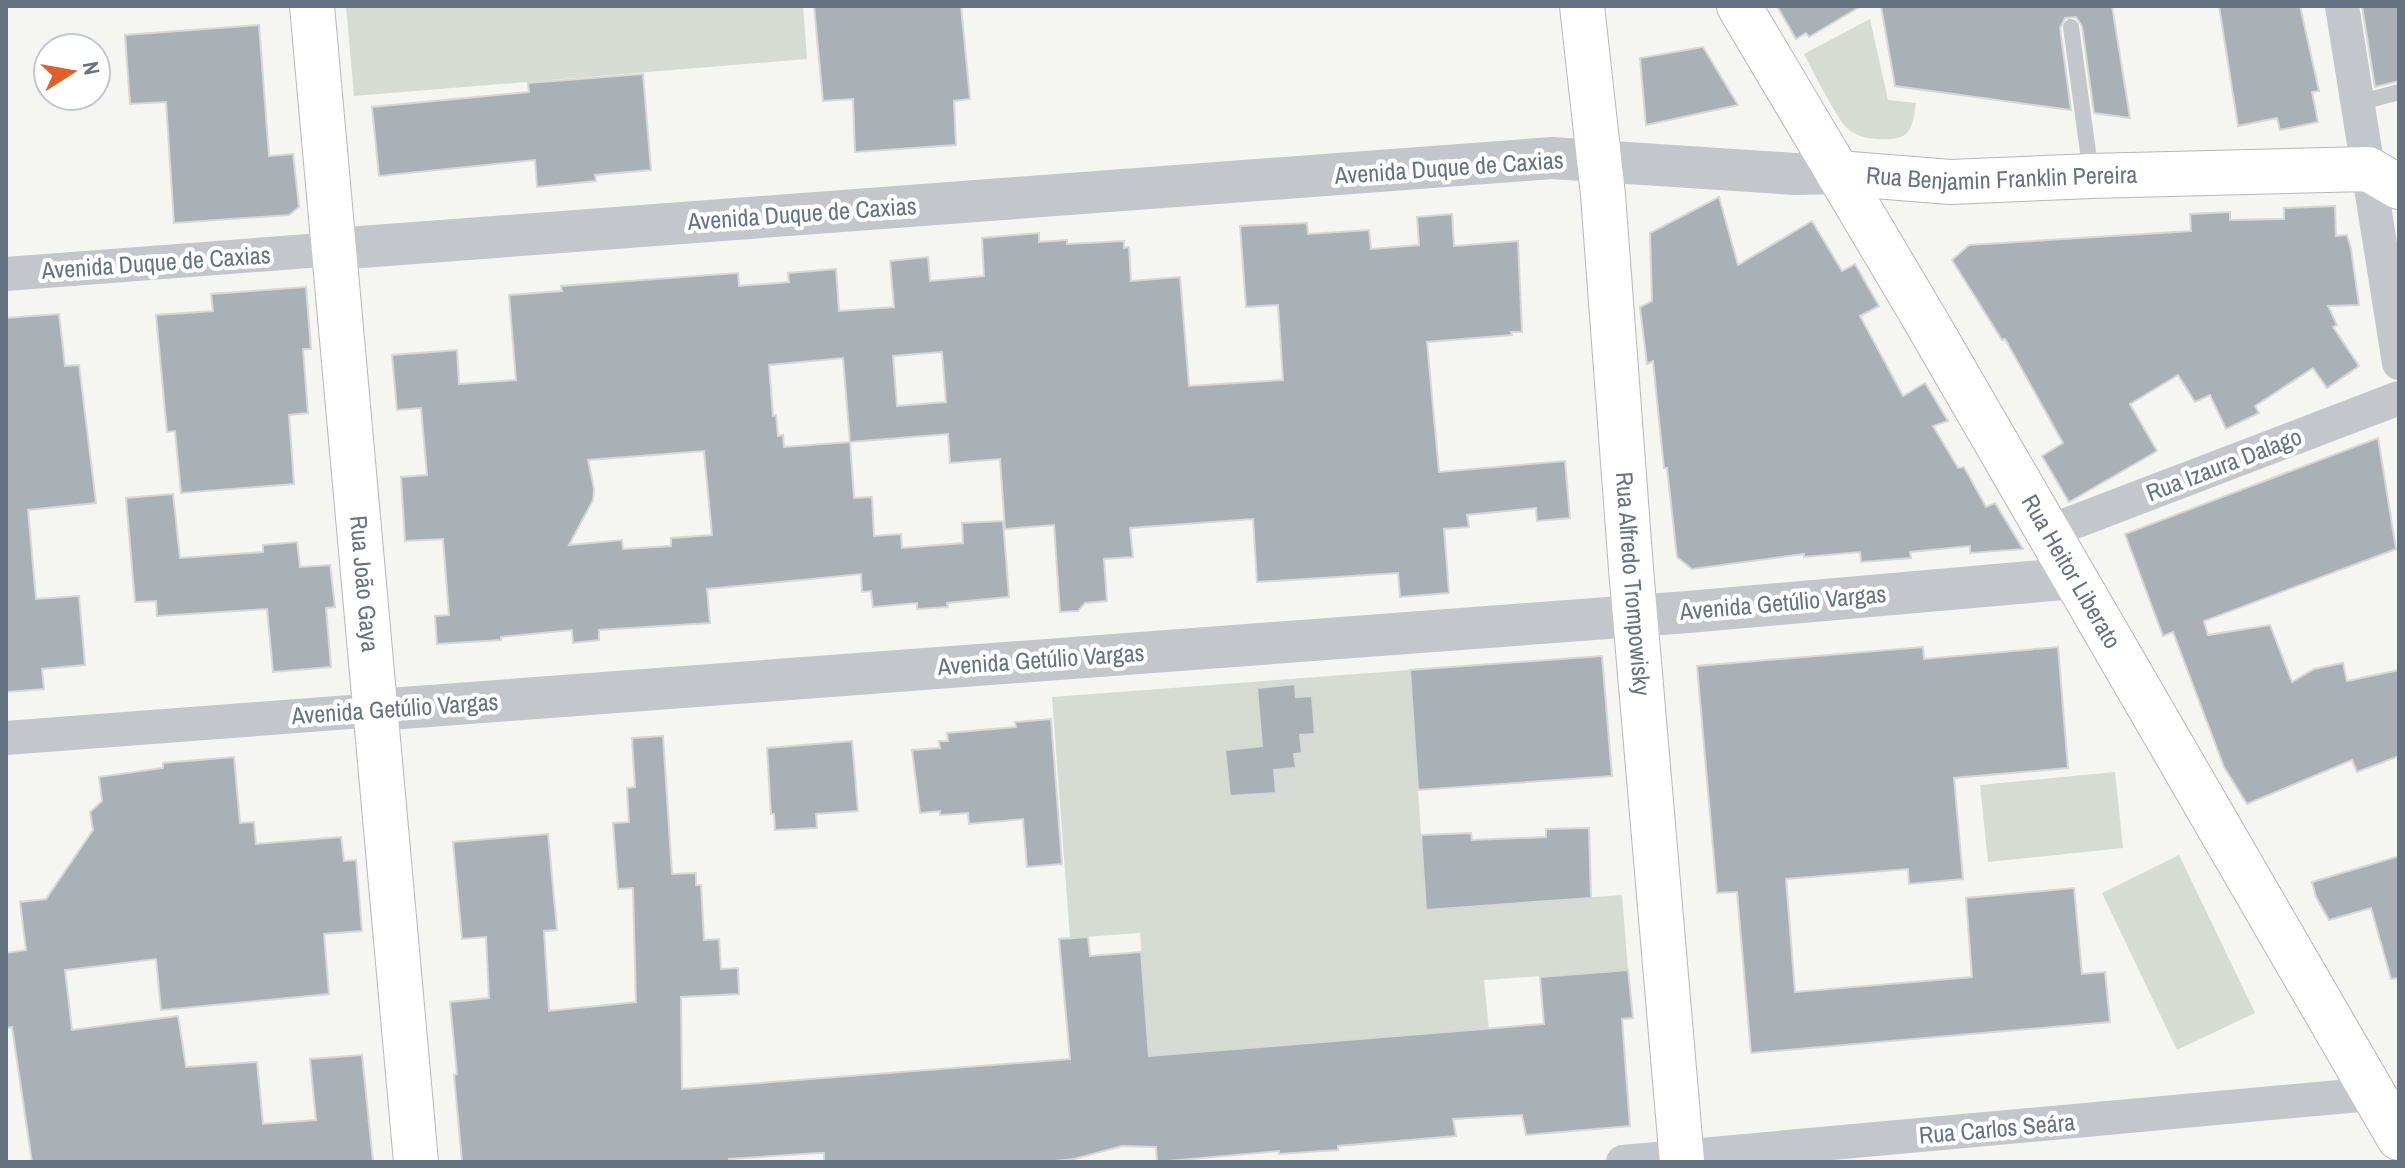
<svg xmlns="http://www.w3.org/2000/svg" width="2405" height="1168" font-family="'Archivo Narrow',sans-serif">
<style>
.green{fill:#d6dcd3}
.building{fill:#aab1b6;stroke:#d7d7d5;stroke-width:2;fill-rule:evenodd}
.lines{fill:none;stroke-linecap:round;stroke-linejoin:round}
.secondary-casing{stroke:#b3b8bc;stroke-width:46}
.primary-casing{stroke:#b4b8bc;stroke-width:46}
.service{stroke:#c3c6ca;stroke-width:16}
.minor{stroke:#c3c6ca;stroke-width:34}
.tertiary{stroke:#c3c6ca;stroke-width:42}
.secondary{stroke:#fff;stroke-width:44}
.primary{stroke:#fff;stroke-width:44}
.labels{text-anchor:middle;stroke-width:8;stroke-linejoin:round;paint-order:stroke}
.street-label{font-size:24px;fill:#657382;stroke:#fff}
</style>
<rect width="100%" height="100%" fill="#f5f5f2"/>
<g class="green">
<path d="M346,6h457l4,53 -453,37z"/>
<path d="M1870,19l18,81 28,3c-3,18 -3,35 -25,36 -15,1 -30,0 -42,-9 -12,-10 -36,-59 -45,-76z"/>
<path d="M1410,670l16,239 196,-14 6,75 -144,10 5,50 -340,26 -9,-123 -70,5 -18,-241z"/>
<path d="M2115,772l8,76 -135,14 -8,-77z"/>
<path d="M2179,855l76,158 -78,37 -75,-157z"/>
</g>
<g class="building">
<path d="M814,6h147l9,93 -16,2 2,44 -101,7 -2,-53 -30,2z"/>
<path d="M1777,6h84l-52,31 -3,-4 -10,6z"/>
<path d="M1881,6h231l18,112 -36,-5 -12,-87 -6,-9 -11,1 -5,10 11,82 -176,-24z"/>
<path d="M2219,6h81l19,85 -7,1 6,30 -38,8 -3,-12 -39,8z"/>
<path d="M2362,6h37v75l-24,6z"/>
<path d="M259,25l10,131 24,-2 6,53 -10,8 -115,8 -8,-121 -36,2 -5,-69z"/>
<path d="M1703,47l35,58 -92,20 -6,-67z"/>
<path d="M643,74l8,96 -56,5 1,6 -59,6 -2,-27 -156,16 -7,-69 157,-15 -1,-9z"/>
<path d="M1719,197l19,68 74,-44 30,50 13,-7 24,42 -19,10 43,80 22,-13 23,38 -15,5 25,42 6,-1 22,40 9,-4 28,46 -53,4v-7l-60,6 1,6 -50,4 -1,-10 -56,5v-3l-112,15 -15,-12 -10,-89h-3l-11,-107 -6,3 -7,-57 12,-6 -2,-68z"/>
<path d="M2335,206l1,30 11,-1 4,14 8,56 -31,1 9,19 -4,2 26,39 -32,22 -14,-20 -58,38 4,7 -33,16 -16,-34 -15,7 -17,-27 -48,29 27,47 -88,51 -27,-46 21,-13 -58,-104 -3,1 -50,-80 17,-15 222,-14 -1,-17 40,-2v8l54,-1v-11z"/>
<path d="M1452,214l2,32 64,-5 4,91h-11l1,3 -85,7 12,130 126,-11 5,57 -33,3 -1,-13 -69,7 2,12 -25,2 5,64 -49,4 -2,-24 -141,9 -4,-63 -123,9 3,29 -29,2 3,42 -22,2 -7,8 -18,1 -6,-87 -49,4 -5,-70 -50,4 -2,-29 -98,8 4,56 18,-1 2,39 27,-2 1,14 61,-5 -1,-20 41,-2 6,76 -62,6 1,4 -31,2v-6l-44,4 -2,-16 -9,1 -1,-18 -154,15 3,34 -111,7v10l-26,3 -1,-13 -71,7v3l-64,4 -2,-28 14,-1 -6,-76 -38,2 -4,-64 26,-2 -6,-67 -24,2 -5,-55 65,-5 2,34 57,-4 -7,-85 53,-4 -1,-5 177,-13 1,13 50,-4 -1,-9 48,-4 3,42 55,-4 -4,-46 38,-4 2,24 54,-5 -2,-38 57,-5v9l28,-2v4l57,-3v7l5,-1 2,34 49,-4 9,109 94,-6 -5,-75 -32,2 -6,-81 67,-3 1,11 61,-4 2,19 48,-4 -2,-28zM942,352l4,50 -49,4 -4,-50zM843,358l7,84 -66,5 -1,-12 -5,1 -2,-21 -3,1 -4,-51zM704,451l8,84 -41,3v8l-48,3 -1,-9 -53,5 24,-45 1,-11 -6,-29z"/>
<path d="M306,287l5,62h-8l5,64 -19,2 5,69 -113,9 -6,-62 -8,1 -11,-117 57,-4 -2,-17z"/>
<path d="M59,314l6,52 14,-1 17,138 -68,7 8,89 43,-3 6,69 -43,4 2,20 -38,3v-374z"/>
<path d="M2378,438l18,111 -192,72 4,14 62,-10 22,57 22,-13 29,-6 4,18 52,-11v86l-42,16 -5,-12 -105,44 -23,-37 -51,-135 -10,4 -38,-102z"/>
<path d="M173,494l7,64 83,-6v-7l34,-3 3,25 30,-2 5,42 -9,1 5,59 -58,5 -6,-63 -110,7 -1,-15 -21,1 -9,-104z"/>
<path d="M1923,647l1,12 134,-12 10,121 -114,10 9,101 -54,5 -1,-15 -122,10 9,113 177,-15 -6,-79 108,-10 8,86 23,-2 5,50 -359,31 -14,-161 -20,1 -20,-227z"/>
<path d="M1602,656l10,120 -194,14 -8,-120z"/>
<path d="M1295,684l1,13 16,-1 3,38 -15,1 2,18 -8,1 2,14 -22,2 2,23 -46,3 -5,-46 37,-4 -5,-58z"/>
<path d="M1051,719l11,145 -35,3 -4,-48 -54,5 -1,-11 -28,2v-4l-20,2 -8,-63 28,-2 -1,-7h9l-1,-8 69,-6 -1,-5z"/>
<path d="M663,736l9,138 24,-1v12h5l3,55 15,-1 2,30 17,-1 1,26 -58,3 1,92 388,-30 -11,-120 29,-2 2,19 51,-4 8,104 395,-32 -4,-47 88,-7 5,48 -11,1 8,107 -104,9 -4,-20 -69,4 3,17 -118,10v4l-59,4v-3l-122,11 -1,-15 -34,-1 -48,13 -29,3h-221v-9h-6l-89,6v3h-267l-8,-87 3,-1 -7,-72 39,-4 -3,-61 -24,2 -9,-97 95,-8 9,96 -13,1 5,80 87,-9 -3,-114 -15,1 -5,-66 16,-1 -2,-34 8,-1 -3,-49z"/>
<path d="M852,741l6,70 -42,3 1,14 -42,2 -1,-16h-3l-4,-66z"/>
<path d="M234,757l6,66 14,-1 2,22 85,-7 3,24 12,-1 6,71 -38,3 5,60 -168,16 -5,-51 -91,11 7,60 106,-14 8,51 71,-5 6,62 53,-4 -6,-61 52,-4 11,107h-341l-20,-135 -6,1v-75l20,-3 -6,-48 26,-3 47,-69 -3,-18 12,-11 -3,-24 64,-9v-5z"/>
<path d="M1589,828l2,70 -165,12 -5,-75 50,-2 1,7 74,-3v-8z"/>
<path d="M2399,856v122l-8,1 -20,-71 -42,12 -13,-23 -4,-15z"/>
</g>
<g class="lines">
<defs>
<g id="secondary">
<path id="s1" d="M1838,173l112,9 141,-6 277,-7 31,18"/>
</g>
<g id="primary">
<path id="s2" d="M312,6l104,1156"/>
<path id="s3" d="M1582,6l21,189 28,374 51,593"/>
<path id="s4" d="M1739,6l184,310 476,822"/>
</g>
</defs>
<use href="#secondary" class="secondary-casing"/>
<use href="#primary" class="primary-casing"/>
<g class="service">
<path d="M2071,27l20,147"/>
<path d="M2358,103l41,-11"/>
</g>
<g class="minor">
<path d="M2342,6l57,357"/>
<path d="M6,274l328,-25"/>
<path d="M2048,532l351,-134"/>
<path d="M6,738l370,-28"/>
<path d="M1623,1162l748,-68"/>
</g>
<g class="tertiary">
<path d="M334,249l1218,-91 243,16 43,-1"/>
<path d="M376,710l1312,-98 387,-34"/>
</g>
<use href="#secondary" class="secondary"/>
<use href="#primary" class="primary"/>
</g>
<g class="labels">
<g class="street-label">
<text transform="translate(1449 168) rotate(-4)" y="8">Avenida Duque de Caxias</text>
<text dy="8" stroke="none"><textPath href="#s1" startOffset="164">Rua Benjamin Franklin Pereira</textPath></text>
<text transform="translate(802 214) rotate(-4)" y="8">Avenida Duque de Caxias</text>
<text transform="translate(156 263) rotate(-4)" y="8">Avenida Duque de Caxias</text>
<text transform="translate(2224 465) rotate(-21)" y="8">Rua Izaura Dalago</text>
<text dy="8" stroke="none"><textPath href="#s4" startOffset="656">Rua Heitor Liberato</textPath></text>
<text dy="8" stroke="none"><textPath href="#s2" startOffset="580">Rua João Gaya</textPath></text>
<text dy="8" stroke="none"><textPath href="#s3" startOffset="580">Rua Alfredo Trompowisky</textPath></text>
<text transform="translate(1783 603) rotate(-5)" y="8">Avenida Getúlio Vargas</text>
<text transform="translate(1041 660) rotate(-4)" y="8">Avenida Getúlio Vargas</text>
<text transform="translate(395 709) rotate(-4)" y="8">Avenida Getúlio Vargas</text>
<text transform="translate(1997 1129) rotate(-5)" y="8">Rua Carlos Seára</text>
</g>
</g>
<rect width="2405" height="1168" fill="none" stroke="#657382" stroke-width="16"/>
<g transform="translate(72 72) rotate(79)"><circle r="38" fill="#ffffff" stroke="#c1c7cd" stroke-width="2"/>
<path d="M0-6L14 30L0 20L-14 30Z" fill="#de602a"/>
<text y="-12" font-size="22" font-weight="bold" text-anchor="middle" fill="#657382">N</text>
</g>
</svg>
